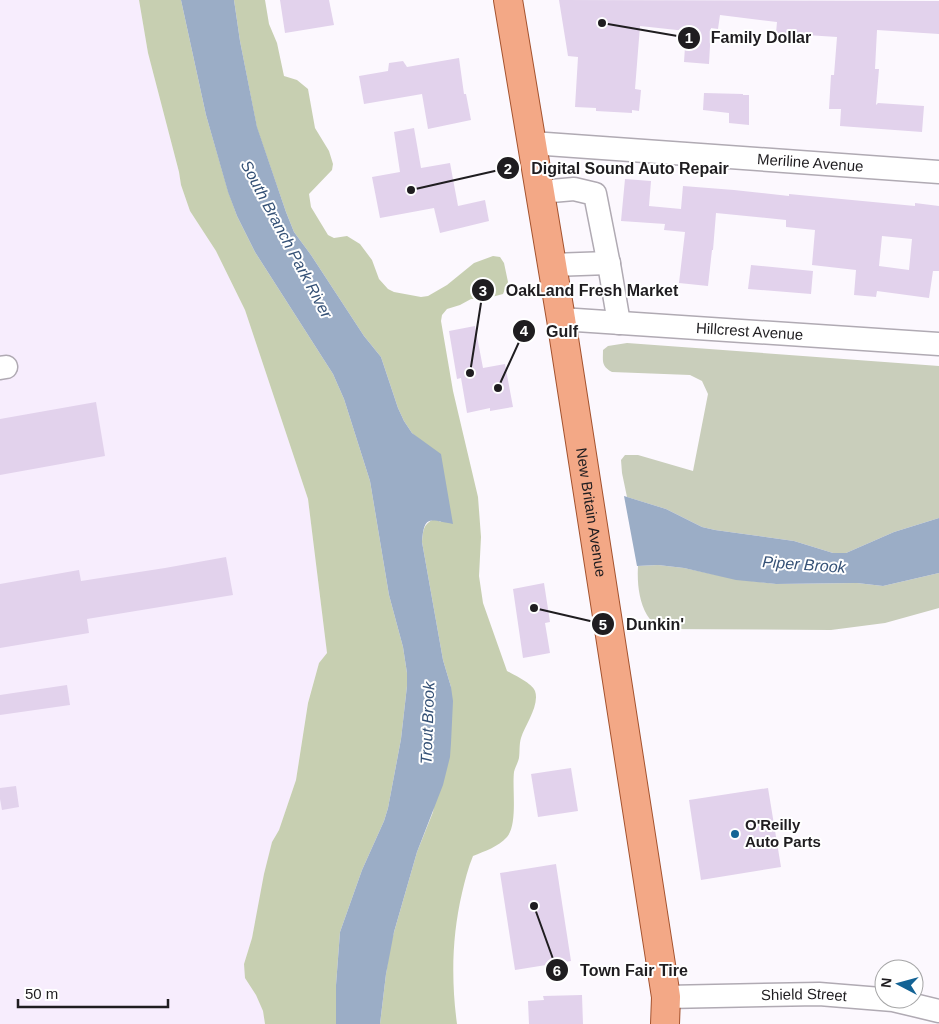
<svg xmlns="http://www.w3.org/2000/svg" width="939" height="1024" font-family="Helvetica,sans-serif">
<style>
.built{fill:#f7edfd}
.green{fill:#c9cebb}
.forest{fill:#c7cfb1}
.water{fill:#9badc6}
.building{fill:#e2d2ec;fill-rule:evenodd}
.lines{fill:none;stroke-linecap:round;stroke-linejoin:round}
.minor-casing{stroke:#b0aab3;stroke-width:25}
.major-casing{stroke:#a4522e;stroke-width:30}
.minor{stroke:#fff;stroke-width:22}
.major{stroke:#f3a886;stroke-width:28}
.poi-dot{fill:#136395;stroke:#fff;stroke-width:2}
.labels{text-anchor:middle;stroke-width:4;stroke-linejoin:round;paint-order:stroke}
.street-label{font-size:15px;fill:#1f1d20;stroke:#fff}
.poi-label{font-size:15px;font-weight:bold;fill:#1f1d20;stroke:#fff;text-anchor:start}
.water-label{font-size:16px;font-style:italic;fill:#355176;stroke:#fff}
.leader{fill:none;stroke:#1f1d20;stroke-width:2}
.callout-dot{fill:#1f1d20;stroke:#fff;stroke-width:2}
.mark-label{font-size:15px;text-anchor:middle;font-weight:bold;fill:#fff}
.callout-label{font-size:16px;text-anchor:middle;font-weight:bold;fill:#1f1d20;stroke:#fff;stroke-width:4;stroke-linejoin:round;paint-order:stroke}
</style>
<rect width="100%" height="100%" fill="#fcf8fe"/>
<path class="built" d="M0,0h139l9,53 31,119 2,13 9,26 26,40 29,59 63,189 19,154 -8,10 -11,39 -12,78 -17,50 -7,12 -20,96 -8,26 12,31 7,16 2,13h-265z"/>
<g class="green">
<path d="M627,343l312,23v152l-45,14 -48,21h-13l-39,-12 -79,-11 -13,-3 -36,-18 -39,-12 -5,-24 -1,-13 4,-5h13l55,16 15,-77 -6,-13 -12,-6 -78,-3c-11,-6 -9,-11 -9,-22l5,-4z"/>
<path d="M658,565l26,3 52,11 40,5 81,-1 26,3 56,-13v35l-54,15 -54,7 -174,-1c-3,-5 -7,-9 -10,-14 -8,-14 -10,-32 -9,-49z"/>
</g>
<g class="forest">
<path d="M139,0h42l25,115 22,76 9,25 18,36 78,122 11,25 26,82 19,114 14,52 4,26v13l-6,53 -13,69 -4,13 -22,49 -22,62 -4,53v39h-71l-2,-13 -7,-16 -11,-17 -1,-14 8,-26 12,-64 8,-32 7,-12 17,-50 12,-77 11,-40 8,-10 -19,-154 -63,-189 -29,-59 -26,-40 -9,-26 -2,-13 -31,-119z"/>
<path d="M234,0h31l4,24 8,19 7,33 13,4 11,9 7,39 14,23 4,13 -1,6 -23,24 2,13 17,28 6,3 13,-2 13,8 12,16 7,19 9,10 6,3 27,5 7,-1 19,-11 27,-22 19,-7 7,1 4,6 4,19 -5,12 -19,5h-13l-11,6 -13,4 -5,6 -1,6 12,70 25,106 3,40 -2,39 4,27 24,68c7,4 25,12 28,20 5,14 -10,34 -14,47 -2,7 -1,13 -2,20 -1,5 -4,9 -5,14 -2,17 4,52 -7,65 -9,10 -22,14 -34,19 -5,12 -8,24 -11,37 -10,43 -11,87 -5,131h-77l6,-50 4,-28 27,-94 16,-40 18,-125 -8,-27 -21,-118c1,-11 1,-18 12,-23l7,3 -21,-82 -8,-7 -8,-12 -6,-13 -17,-51 -17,-21 -53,-81 -17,-23 -8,-20 -29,-84 -17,-87z"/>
</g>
<g class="water">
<path d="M181,0h53l6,41 17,86 29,85 8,20 17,23 53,81 17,21 17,51 6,13 8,12 29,21 12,70c-23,-4 -29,-10 -31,18l21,118 8,27 2,14 -2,42 -1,14 -7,28 -26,67 -23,80 -8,42 -6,50h-44v-39l4,-53 22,-62 22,-49 4,-13 13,-69 6,-53v-13l-4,-26 -14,-52 -19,-114 -26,-82 -11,-25 -78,-122 -18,-36 -9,-24 -22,-77z"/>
<path d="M624,496l42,13 36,18 13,3 79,11 39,12h13l48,-21 45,-14v55l-56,13 -26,-3 -81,1 -40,-4 -52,-12 -26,-3 -21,1z"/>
</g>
<g class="building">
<path d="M280,0h49l5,25 -49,8z"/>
<path d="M559,0l380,1v33l-62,-4 -2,39h4l-3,36 2,-2 46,3 -2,26 -82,-6 1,-17h-12l2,-34h3l3,-38 -61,-4 1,-11 -57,-7 -2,14 -7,-1 -2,36 -25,-2 2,-31 -46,-5 -5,63 6,1 -2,21 -7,-1v3l-36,-2v-3l-21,-1 3,-50 -10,-1z"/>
<path d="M459,58l5,36h2l5,26 -43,9 -6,-35 -58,10 -5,-28 29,-5 1,-8 14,-2 4,6z"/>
<path d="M704,93l39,1v1h6v30l-20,-2v-10l-26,-3z"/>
<path d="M414,128l7,40 29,-5 8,43 27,-6 4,21 -49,12 -6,-25 -54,10 -8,-41 28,-5 -6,-40z"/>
<path d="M625,179l26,2 -2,25 32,3 2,-23 51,4 55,6v-2l126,12v-3l24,3v65h-6l-4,27 -52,-7 -1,6 -22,-2 2,-25 -44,-5 3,-35 -29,-3v-7l-70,-7 -3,37h-1l-4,36 -29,-3 6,-51 -21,-2 1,-6 -44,-3zM882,236l30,3 -3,31 -30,-4z"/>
<path d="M751,265l62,6 -2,23 -63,-5z"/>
<path d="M475,326l8,42 22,-4 8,43 -23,4v-3l-23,5 -6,-35 -4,1 -8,-48z"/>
<path d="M96,402l9,54 -105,19v-56z"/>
<path d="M226,557l7,38 -146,24 2,14 -89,15v-64l79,-14 2,11 84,-13z"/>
<path d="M544,583l6,39 -5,1 5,30 -27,5 -10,-69z"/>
<path d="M67,685l3,20 -70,10v-20z"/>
<path d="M571,768l7,43 -40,6 -7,-43z"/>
<path d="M16,786l3,21 -17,3 -2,-11v-11z"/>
<path d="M768,788l13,79 -80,13 -12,-80z"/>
<path d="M556,864l15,97 -56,9 -15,-97z"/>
<path d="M582,995l1,29h-54l-1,-23 16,-1 -1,-4z"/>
</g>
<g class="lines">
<defs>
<g id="minor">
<path id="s1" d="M532,143l407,29"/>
<path d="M540,192l34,-3 21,5 15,76 9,53"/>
<path d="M552,265l57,-2"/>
<path id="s2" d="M561,319l378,25"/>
<path d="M0,368l6,-1"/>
<path id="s3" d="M666,997l153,-3 74,6 46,11"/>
</g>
<g id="major">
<path id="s4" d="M508,0l53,319 105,678 -1,27"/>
</g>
</defs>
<use href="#minor" class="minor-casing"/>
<use href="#major" class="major-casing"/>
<use href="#minor" class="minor"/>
<use href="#major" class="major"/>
</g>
<circle class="poi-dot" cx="735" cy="834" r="5"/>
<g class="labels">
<g class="street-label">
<text dy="5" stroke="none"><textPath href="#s1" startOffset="279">Meriline Avenue</textPath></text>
<text dy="5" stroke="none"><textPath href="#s2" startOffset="189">Hillcrest Avenue</textPath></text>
<text dy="5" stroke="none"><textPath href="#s4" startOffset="519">New Britain Avenue</textPath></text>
<text dy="5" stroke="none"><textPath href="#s3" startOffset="138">Shield Street</textPath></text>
</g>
<g class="poi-label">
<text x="745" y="830">O'Reilly<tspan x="745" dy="17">Auto Parts</tspan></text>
</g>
<g class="water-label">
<text transform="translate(287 239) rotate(62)" y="6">South Branch Park River</text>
<text transform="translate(804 564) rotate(4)" y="6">Piper Brook</text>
<text transform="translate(427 723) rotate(-88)" y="6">Trout Brook</text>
</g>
</g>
<path class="leader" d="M602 23L689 38M411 190L508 168M470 373L483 290M498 388L524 331M534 608L603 624M534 906L557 970"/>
<g class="callout-dot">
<circle cx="602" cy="23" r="5"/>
<circle cx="411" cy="190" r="5"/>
<circle cx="470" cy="373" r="5"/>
<circle cx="498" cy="388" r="5"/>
<circle cx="534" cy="608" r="5"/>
<circle cx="534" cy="906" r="5"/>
<circle cx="689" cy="38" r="12"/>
<circle cx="508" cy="168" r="12"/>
<circle cx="483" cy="290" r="12"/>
<circle cx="524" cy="331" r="12"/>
<circle cx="603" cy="624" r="12"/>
<circle cx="557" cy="970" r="12"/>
</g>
<g class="mark-label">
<text x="689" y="43">1</text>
<text x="508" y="174">2</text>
<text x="483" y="296">3</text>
<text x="524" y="336">4</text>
<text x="603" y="630">5</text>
<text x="557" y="976">6</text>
</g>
<g class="callout-label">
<text x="761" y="43">Family Dollar</text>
<text x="630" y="174">Digital Sound Auto Repair</text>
<text x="592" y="296">OakLand Fresh Market</text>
<text x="562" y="337">Gulf</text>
<text x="655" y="630">Dunkin'</text>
<text x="634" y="976">Town Fair Tire</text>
</g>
<g transform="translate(899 984) rotate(276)"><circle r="24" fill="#ffffff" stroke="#a5a5a6"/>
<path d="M0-4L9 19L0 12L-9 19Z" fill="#136395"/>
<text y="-8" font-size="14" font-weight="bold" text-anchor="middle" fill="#1f1d20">N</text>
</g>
<path d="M18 999v8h150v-8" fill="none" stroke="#1f1d20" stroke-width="2.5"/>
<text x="25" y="999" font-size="15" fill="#1f1d20" stroke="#ffffff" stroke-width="4" paint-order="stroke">50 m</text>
</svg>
